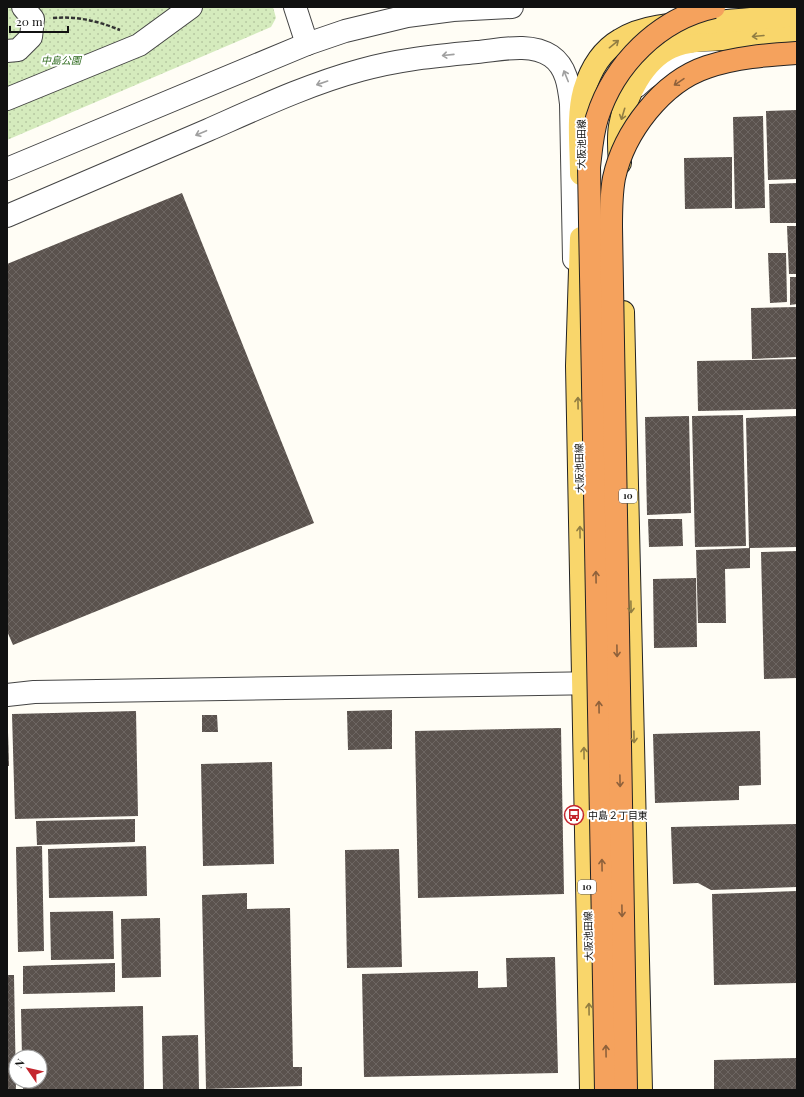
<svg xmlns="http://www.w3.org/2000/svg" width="804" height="1097" font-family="'Playfair Display','Noto Sans JP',serif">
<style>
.park{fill:url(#park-dots)}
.building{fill:url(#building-cross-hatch)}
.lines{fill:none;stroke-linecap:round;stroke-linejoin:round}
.minor-casing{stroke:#444;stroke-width:24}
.major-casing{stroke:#222;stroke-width:24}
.path{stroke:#333;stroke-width:2.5;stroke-dasharray:4 2;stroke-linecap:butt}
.minor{stroke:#fff;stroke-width:22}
.major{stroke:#f9d66b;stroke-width:22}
.highway-bridge-casing{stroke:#222;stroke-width:24;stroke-linecap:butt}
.highway-bridge{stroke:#f5a25d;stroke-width:22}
.oneway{stroke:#917d42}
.oneway2{stroke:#a0a0a0}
.oneway3{stroke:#8e613b}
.labels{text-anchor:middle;stroke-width:4;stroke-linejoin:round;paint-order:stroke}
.shield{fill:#fff;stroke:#585858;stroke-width:1}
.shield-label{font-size:9px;font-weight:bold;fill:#111}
.park-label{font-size:10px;font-style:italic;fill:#2f6b1f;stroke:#fff}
.street-label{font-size:10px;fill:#111;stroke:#fff}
.poi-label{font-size:10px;fill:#111;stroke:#fff;text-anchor:start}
</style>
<defs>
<pattern id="park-dots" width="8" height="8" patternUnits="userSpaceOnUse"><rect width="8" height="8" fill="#d5ebbd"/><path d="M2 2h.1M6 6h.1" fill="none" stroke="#b6c8a1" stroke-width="1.8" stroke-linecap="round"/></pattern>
<pattern id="building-cross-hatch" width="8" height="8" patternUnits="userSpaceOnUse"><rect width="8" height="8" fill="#5a524d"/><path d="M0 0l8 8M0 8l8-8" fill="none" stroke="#6d6662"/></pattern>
</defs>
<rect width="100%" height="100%" fill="#fffdf5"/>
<path class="park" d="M7,7h266l3,11 -5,9 -264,113z"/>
<g class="building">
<path d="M797,110v69l-29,1 -2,-69z"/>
<path d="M763,116l2,92 -30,1 -2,-92z"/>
<path d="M732,157v51l-47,1 -1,-51z"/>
<path d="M797,183v40h-27l-1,-39z"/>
<path d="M182,193l132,330 -301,122 -6,-14v-367z"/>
<path d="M787,226h10v48h-8z"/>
<path d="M768,253h18l1,49 -17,1z"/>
<path d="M790,277h7v27l-7,1z"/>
<path d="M797,307v50l-45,2 -1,-51z"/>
<path d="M797,359v50l-99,2 -1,-50z"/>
<path d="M743,415l3,131 -51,1 -3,-131z"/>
<path d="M689,416l2,97 -44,2 -2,-98z"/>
<path d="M797,416v131l-48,1 -3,-130z"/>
<path d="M648,519h34l1,27 -34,1z"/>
<path d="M750,548v20l-25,1 1,54h-28l-2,-73z"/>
<path d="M797,551v127l-33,1 -3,-127z"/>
<path d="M696,578l1,69 -43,1 -1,-69z"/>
<path d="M392,710v39l-44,1 -1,-39z"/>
<path d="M136,711l2,105 -123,3 -3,-105z"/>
<path d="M202,715h15l1,17h-16z"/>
<path d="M561,728l3,166 -146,4 -3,-167z"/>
<path d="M760,731l1,54 -22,1v14l-84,3 -2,-69z"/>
<path d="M7,732h1l1,34h-2z"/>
<path d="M272,762l2,102 -71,2 -2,-102z"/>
<path d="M135,819v23l-98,3 -1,-24z"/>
<path d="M797,824v63l-86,3 -13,-7 -25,1 -2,-57z"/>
<path d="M42,846l2,105 -26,1 -2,-105z"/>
<path d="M146,846l1,50 -98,2 -1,-49z"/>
<path d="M399,849l3,118 -55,1 -2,-118z"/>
<path d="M797,891v92l-83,2 -2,-91z"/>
<path d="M247,893v16l43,-1 3,159h9v19l-96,3 -4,-194z"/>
<path d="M113,911l1,48 -63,1 -1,-48z"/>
<path d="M160,918l1,59 -39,1 -1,-59z"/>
<path d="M555,957l3,116 -194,4 -2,-103 116,-3v17l29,-1 -1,-29z"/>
<path d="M115,963v29l-92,2v-28z"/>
<path d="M7,975h7l2,115h-9z"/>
<path d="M143,1006l1,84h-121v-9h17v-24h-18l-1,-48z"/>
<path d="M198,1035l1,55h-36l-1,-54z"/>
<path d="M797,1058v32h-83v-30z"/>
</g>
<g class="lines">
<defs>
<g id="minor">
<path d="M295,7l12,37"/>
<path d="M7,51l11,-1 13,-13 2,-18 -10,-12"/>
<path d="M637,86c23,-24 50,-23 81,-24"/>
<path d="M7,99l132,-54 52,-38"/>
<path d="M7,169l300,-125 38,-13 62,-15 46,-6 59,-3"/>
<path d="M7,216c67,-28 134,-57 201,-86 50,-22 101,-46 153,-60 38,-11 77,-14 116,-18 23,-2 53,-10 74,4 16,11 18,31 20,48l3,155"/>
<path d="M7,695l27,-3 567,-9"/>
</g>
<g id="major">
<path d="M620,163c-1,-12 -2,-25 0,-37 5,-29 23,-66 52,-79 17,-7 37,-7 55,-8 23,-2 47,-4 70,-6"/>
<path d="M581,174c0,-27 -4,-57 3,-83 6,-20 17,-40 36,-51 26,-17 64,-16 95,-18 27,-2 55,-5 82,-7"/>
<path d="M581,238l-4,128 14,724"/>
<path d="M623,312l18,778"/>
</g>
</defs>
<use href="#minor" class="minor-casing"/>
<use href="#major" class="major-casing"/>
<path class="path" d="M53,18c24,-2 45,3 67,12"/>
<use href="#minor" class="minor"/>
<use href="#major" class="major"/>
<defs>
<g id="highway-bridge">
<path d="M606,1090l-17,-923c2,-17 3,-33 8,-49 17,-54 62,-99 117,-111"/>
<path d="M626,1090l-15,-863c0,-17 0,-33 3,-49 10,-46 48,-96 93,-111 29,-10 60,-12 90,-14"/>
</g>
</defs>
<use href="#highway-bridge" class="highway-bridge-casing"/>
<use href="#highway-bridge" class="highway-bridge"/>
</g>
<defs><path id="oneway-shaft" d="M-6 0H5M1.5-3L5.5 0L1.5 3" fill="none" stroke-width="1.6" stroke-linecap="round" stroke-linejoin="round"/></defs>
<g class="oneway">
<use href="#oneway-shaft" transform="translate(758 36) rotate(175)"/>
<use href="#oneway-shaft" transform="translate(614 44) rotate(-39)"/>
<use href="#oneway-shaft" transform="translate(623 114) rotate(107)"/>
<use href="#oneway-shaft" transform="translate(578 403) rotate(-91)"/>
<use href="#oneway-shaft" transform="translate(580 532) rotate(-91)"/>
<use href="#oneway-shaft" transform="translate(631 607) rotate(89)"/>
<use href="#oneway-shaft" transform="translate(634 737) rotate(89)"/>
<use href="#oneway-shaft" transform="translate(584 753) rotate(-91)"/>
<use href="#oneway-shaft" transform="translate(589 1009) rotate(-91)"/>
</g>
<g class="oneway2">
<use href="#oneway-shaft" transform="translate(448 55) rotate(174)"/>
<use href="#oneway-shaft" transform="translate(566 76) rotate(-112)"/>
<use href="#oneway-shaft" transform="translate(322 83) rotate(161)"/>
<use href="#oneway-shaft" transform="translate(201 133) rotate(157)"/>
</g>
<g class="oneway3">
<use href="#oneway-shaft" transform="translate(679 82) rotate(146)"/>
<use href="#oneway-shaft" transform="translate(596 577) rotate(-91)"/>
<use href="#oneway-shaft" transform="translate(617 651) rotate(89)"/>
<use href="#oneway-shaft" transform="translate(599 707) rotate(-91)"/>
<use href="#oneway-shaft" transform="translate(620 781) rotate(89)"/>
<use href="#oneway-shaft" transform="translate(602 865) rotate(-91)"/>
<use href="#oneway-shaft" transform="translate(622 911) rotate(89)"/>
<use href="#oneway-shaft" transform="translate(606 1051) rotate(-91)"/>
</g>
<defs>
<symbol id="bus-ring" viewBox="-11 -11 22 22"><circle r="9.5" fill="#fff" stroke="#c4262e" stroke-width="1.5"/><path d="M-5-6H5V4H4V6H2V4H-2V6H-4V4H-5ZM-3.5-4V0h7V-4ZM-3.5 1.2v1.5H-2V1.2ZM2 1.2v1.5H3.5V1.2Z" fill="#c4262e"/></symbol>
</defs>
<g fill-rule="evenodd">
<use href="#bus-ring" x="563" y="804" width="22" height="22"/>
</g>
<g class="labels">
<g class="shield">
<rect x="619" y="489" width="18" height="14" rx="3"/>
<rect x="578" y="880" width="18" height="14" rx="3"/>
</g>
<g class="shield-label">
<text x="628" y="499">10</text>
<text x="587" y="890">10</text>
</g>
<g class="park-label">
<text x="61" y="64">中島公園</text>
</g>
<g class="street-label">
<text transform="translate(581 144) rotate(-90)" y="4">大阪池田線</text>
<text transform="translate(579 468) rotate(-91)" y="4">大阪池田線</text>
<text transform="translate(588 936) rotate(-91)" y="4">大阪池田線</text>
</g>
<g class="poi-label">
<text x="588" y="819">中島２丁目東</text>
</g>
</g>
<rect width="804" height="1097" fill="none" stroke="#111111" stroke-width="16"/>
<g transform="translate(28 1069) rotate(304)"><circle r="19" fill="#ffffff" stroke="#a0a0a0"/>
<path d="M0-3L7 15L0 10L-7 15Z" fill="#c4262e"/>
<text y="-6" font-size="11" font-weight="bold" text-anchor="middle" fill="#111111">N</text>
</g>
<path d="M10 26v6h58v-6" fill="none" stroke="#111111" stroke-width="2"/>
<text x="16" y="26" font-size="12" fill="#111111" stroke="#ffffff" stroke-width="3" paint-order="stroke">20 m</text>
</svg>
